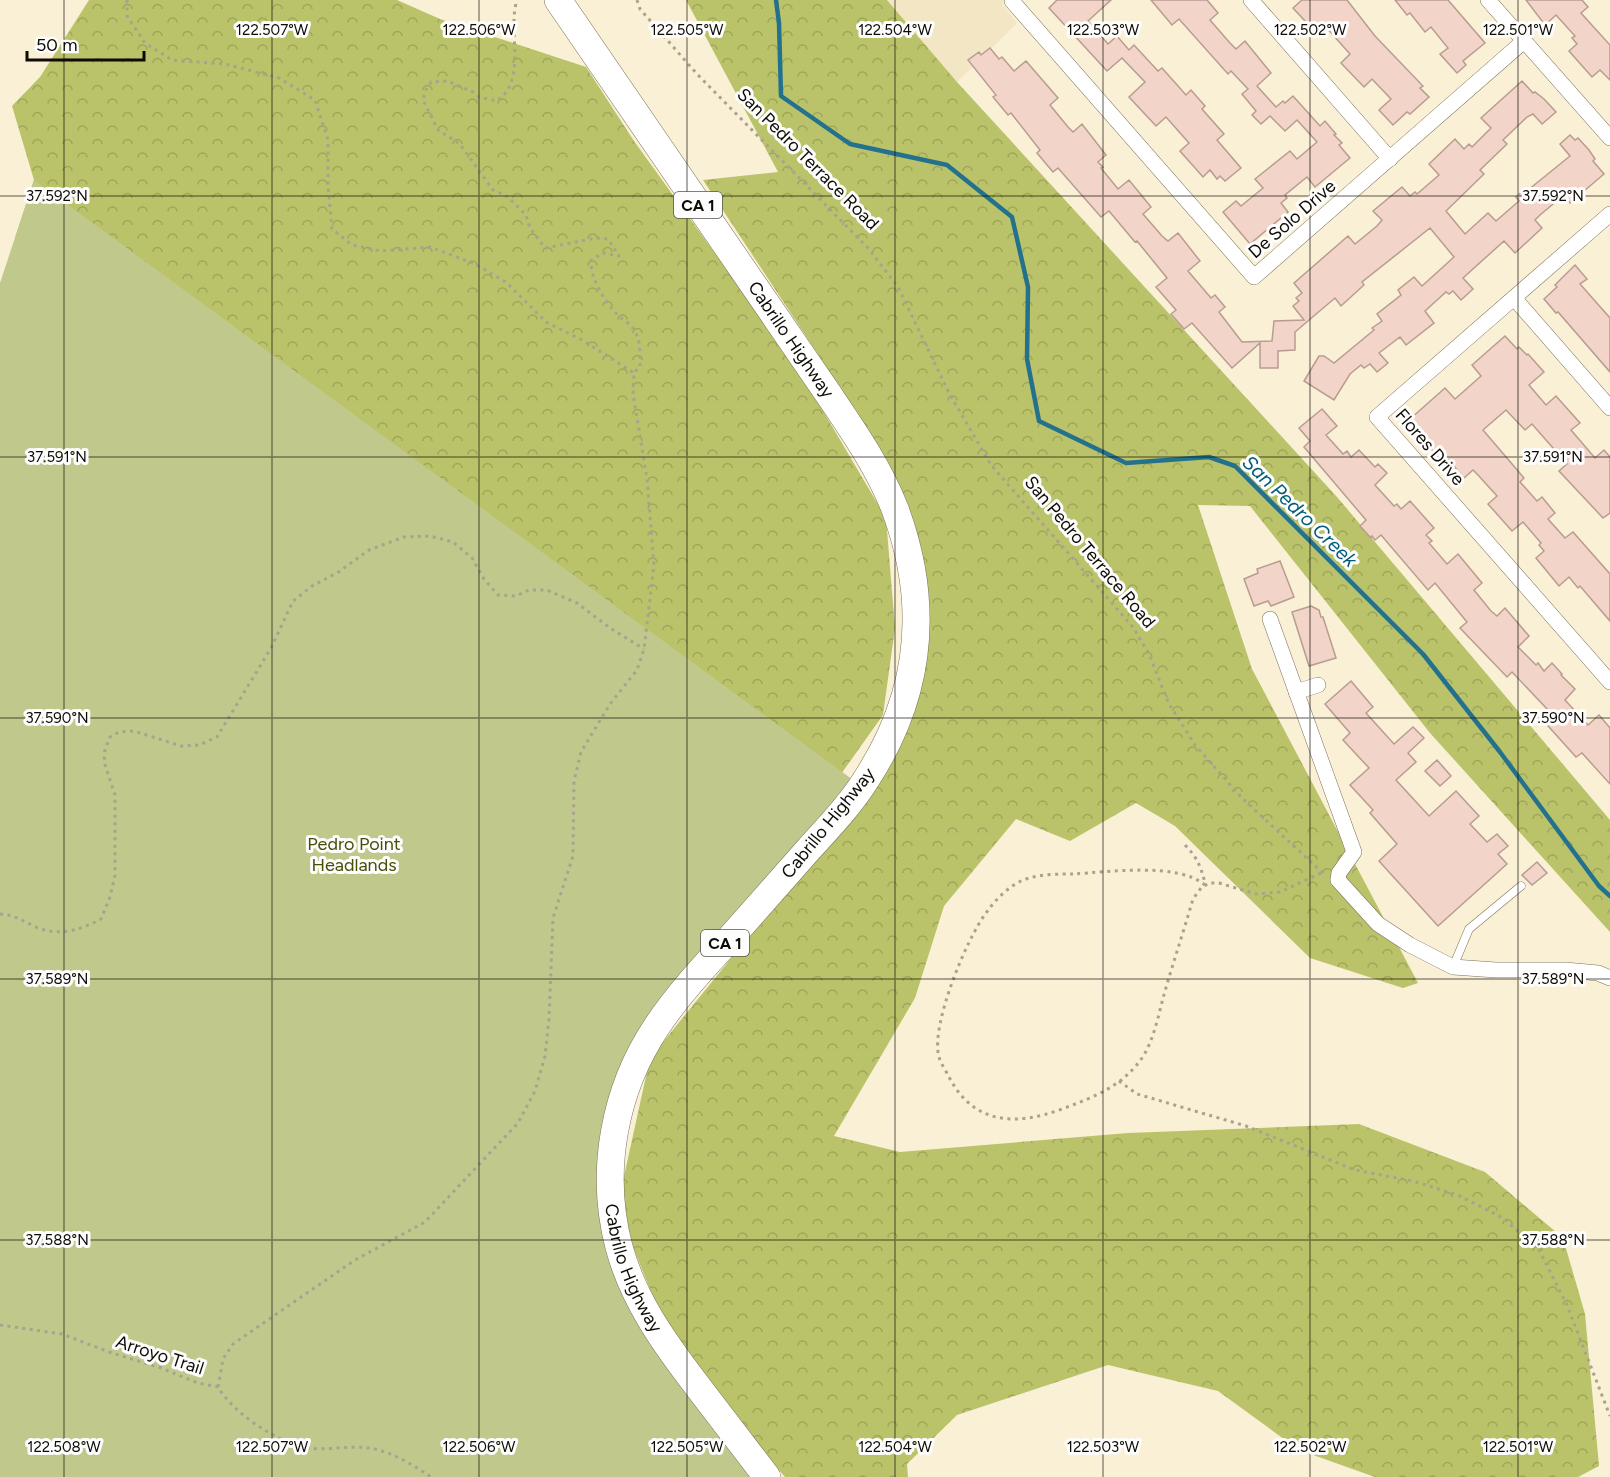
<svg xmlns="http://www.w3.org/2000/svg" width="1610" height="1477" font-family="Figtree,sans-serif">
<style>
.built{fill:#f2e6c4}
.forest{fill:url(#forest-crowns)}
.green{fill:#c1c88c}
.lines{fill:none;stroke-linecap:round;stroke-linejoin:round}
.stream{stroke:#24718e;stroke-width:4.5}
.building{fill:#f2d4c9;stroke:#b89c91;stroke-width:1.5}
.lane-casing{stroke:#7b725a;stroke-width:9}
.street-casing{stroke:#7b725a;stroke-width:16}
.highway-casing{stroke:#7b725a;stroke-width:28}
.path{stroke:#a9a28e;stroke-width:3;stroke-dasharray:3 4.5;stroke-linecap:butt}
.lane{stroke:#fff;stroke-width:8}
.street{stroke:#fff;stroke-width:15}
.highway{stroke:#fff;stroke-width:27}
.ticks{fill:none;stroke:#0e0b04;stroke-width:1.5;stroke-opacity:0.45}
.labels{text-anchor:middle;stroke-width:6;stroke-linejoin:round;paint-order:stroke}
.shield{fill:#fdfdfd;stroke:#56544f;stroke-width:1.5}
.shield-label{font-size:16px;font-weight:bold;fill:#0e0b04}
.street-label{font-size:18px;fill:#0e0b04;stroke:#fdfdfd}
.park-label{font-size:18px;fill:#494d06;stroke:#fdfdfd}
.water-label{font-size:20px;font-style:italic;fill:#025c7a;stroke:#fdfdfd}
.ticks-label{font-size:15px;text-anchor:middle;fill:#0e0b04;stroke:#fdfdfd;stroke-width:6;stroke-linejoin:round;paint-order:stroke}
</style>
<defs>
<pattern id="forest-crowns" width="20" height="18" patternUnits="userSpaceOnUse" patternTransform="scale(1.5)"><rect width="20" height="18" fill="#bac369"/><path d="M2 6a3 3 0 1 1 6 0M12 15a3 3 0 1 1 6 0" fill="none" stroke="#9fa659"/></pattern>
</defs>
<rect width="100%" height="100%" fill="#faf0d5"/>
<path class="built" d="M887,0h118l-3,4 15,19 -60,59z"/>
<g class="forest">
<path d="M89,0h308l43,19 146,48 48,74 165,229 87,148 9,110 -12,87 -91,128 -792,120 15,-725 19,-58 -22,-74 28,-29z"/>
<path d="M686,0h201l70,82 380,415 273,323v112l-180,-199 -180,-227 -52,-1 54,164 166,314 -15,5 -93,-30 -135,-132 -39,-23 -66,38 -54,-22 -72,87 -29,92 -81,138 66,16 228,-19 231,-9 126,48 78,66 22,76 14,152 -21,11h-203l-76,-27 -81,-59 -110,-26 -151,50 -50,49 1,13h-123l-41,-47 -81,-109 -46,-113 33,-150 100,-123 131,-155 47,-140 -13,-112 -90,-163 -122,-185 75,-8z"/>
</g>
<path class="green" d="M34,180l830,608 -214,265 -37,105 1,64 41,116 99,139h-754v-1194z"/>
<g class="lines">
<path class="stream" d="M776,0l3,23 2,73 69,48 97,21 65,52 16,70 -1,72 12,62 87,42 83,-6 26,9 188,188 77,98 99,134 11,10"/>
</g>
<g class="building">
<path d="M1057,0h54l-23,21 20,23 9,-8 12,14 5,-5 24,26 4,-3 24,27 5,-5 14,16 -3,3 22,25 -7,6 24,28 -16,13 -5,-5 -3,3 -7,-9 -7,7 -23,-26 9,-8 -23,-26 -10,9 -27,-29 16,-15 -23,-24 -15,13 -58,-63z"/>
<path d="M1151,0h56l11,13 -8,7 20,23 6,6 9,-8 26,32 -14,13 19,21 7,-6 2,2 8,-7 27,30 5,-5 11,13 -2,1 8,8 -3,2 11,13 -35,29 -8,-10 -22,18 2,3 -6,5 7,9 -38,32 -27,-32 13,-11 5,5 22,-18 -8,-9 35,-28 7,8 20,-17 -20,-22 -12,11 -15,-15 -9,8 -9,-9 4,-4 -14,-17 6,-5 -17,-18 -3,3 -49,-55 -7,6z"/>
<path d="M1302,0h45l28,36 48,50 -3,2 9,9 -19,17 -3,-2 -14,13 -14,-15 12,-11 -19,-20 -8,8 -23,-24 9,-9 -25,-28 -8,8 -24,-26z"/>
<path d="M1395,0h53l37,43 -22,18 3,4 -9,8 -17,-19 8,-6 -17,-21 -6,5 -15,-19 -3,2z"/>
<path d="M1526,0h56l6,7 -7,6 29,32v35l-10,-10 -8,7 -23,-26 8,-7 -5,-6 3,-2 -19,-21 -11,10z"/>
<path d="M990,48l9,11 3,-2 12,14 12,-10 32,37 -8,7 18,22 5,5 9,-8 24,31 -8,7 5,5 -2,1 17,21 11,-9 22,27 -8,7 19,22 6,5 10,-8 22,28 -12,10 23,27 4,-3 10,12 -6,5 23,30 30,-1 2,-20 30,-1 -11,-14 6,-5 -3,-3 6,-5 -8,-10 54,-47 7,8 22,-18 5,-6 -9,-9 29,-24 8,9 5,-4 2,2 22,-19 -10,-11 26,-25 9,10 5,-5 3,3 19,-19 -10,-10 41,-37 11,12 2,-1 9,7 12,13 -14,12 -9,-10 -6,3 -24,23 4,4 -27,26 4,4 -38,37 19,23 23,-21 8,8 23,-20 -3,-4 10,-9 2,2 42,-34 -10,-12 10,-9 5,5 3,-2 11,12 6,9 -2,2 11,13 -34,29 -6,-8 -24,20 -5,5 7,8 -27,25 -11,-12 -41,37 10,11 -12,11 -8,-9 -4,3 -3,-2 -21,19 9,12 -28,22 -6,-8 -21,16 9,10 -11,9 -7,-8 -6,4 -3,-3 -11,9 -16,26 -30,-19 15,-25h5l10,7 40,-33 -2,-2 10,-7 -5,-7 24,-19 -3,-5 16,-13 8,9 32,-29 -24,-29 -68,54 2,3 -23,21 -6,-8 -40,34v18l-17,1v17h-18v-25l-28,25 -40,-45 -8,6 -13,-15 5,-4 -20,-23 11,-9 -30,-37 -2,1 -26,-31 -8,6 -43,-49 -5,4 -16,-19 3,-3 -29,-37 -3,2 -15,-18 3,-2 -28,-35 11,-8 2,3z"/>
<path d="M1575,265l12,14 -7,5 30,34v54l-52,-60 -2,1 -12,-14 13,-12 -2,-2z"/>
<path d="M1505,336l12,13 2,-2 8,8 1,-1 16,18 -15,13 17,20 10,-9 24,27 -9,7 24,28 9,-8 6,7v56l-7,5 -44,-47 8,-7 -35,-40 -7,6 -19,-20 -23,20 41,48 -4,4 17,19 5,-4 13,16 -7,6 17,19 8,-6 37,42v47l-30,-35 -2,2 -9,-11 -10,9 -23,-28 8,-7 -5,-6 2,-2 -18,-21 -11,9 -24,-27 9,-8 -19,-21 -5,-5 -9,8 -23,-27 -5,4 -26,-36 35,-31 10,11 26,-23 -9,-11z"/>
<path d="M1322,409l15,17 -11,9 17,19 4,-3 4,6 8,-7 16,17 3,-3 9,9 -12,12 19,21 3,-2 4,5 9,-8 24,27 -8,7 6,6 -3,2 18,21 11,-10 24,29 -8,7 17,21 6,5 8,-8 24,28 -11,11 18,18 2,-2 6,8 8,-8 10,11 -1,1 14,14 -10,11 23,25 11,-10 11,13v56l-28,-31 -6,4 -36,-40 8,-7 -36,-38 -5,5 -47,-49 7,-6 -32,-39 -7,7 -47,-55 -6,5 -3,-4 -1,2 -11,-12 6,-6 -62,-73 6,-6 -11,-13z"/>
<path d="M1280,561l14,36 -23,9 -3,-5 -14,5 -10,-27 14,-6 -1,-4z"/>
<path d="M1311,606l8,4 2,7h2l13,41 -27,8 -17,-54z"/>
<path d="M1351,681l22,26 -7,6 28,31 19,-17 11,11 -16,15 8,9 -20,18 33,36 27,-25 23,25 -9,8 17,18 10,-8 11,12 -10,8 9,10 -69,62 -59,-65 18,-17 -27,-31 3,-3 -23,-25 19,-17 -26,-28 7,-7 -25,-29z"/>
<path d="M1437,760l14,16 -11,10 -15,-15z"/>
<path d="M1537,862l10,11 -15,12 -10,-10z"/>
</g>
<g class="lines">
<defs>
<path id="lane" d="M1453,967l16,-38 52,-43"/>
<g id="street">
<path d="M1013,0l-1,1 242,276 270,-236"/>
<path d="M1251,0l139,159"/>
<path d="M1488,0l122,138"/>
<path d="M1610,214l-233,203 233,265"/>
<path d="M1514,298l96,110"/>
<path d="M1270,619l84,233 -15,21 -1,7 40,44 32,21 43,22 43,3h69l33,3 12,5"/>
<path d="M1296,692l22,-7"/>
</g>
<g id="highway">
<path id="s1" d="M558,0l271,395c25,37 50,73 66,114 35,94 27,184 -28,269 -16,26 -38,49 -59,72 -28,32 -56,63 -83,94 -24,26 -48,52 -68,82 -43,64 -58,146 -38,221 14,52 44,94 76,136 24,31 48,63 72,94"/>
</g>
</defs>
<use href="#lane" class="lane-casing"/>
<use href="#street" class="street-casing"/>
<use href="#highway" class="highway-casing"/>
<g class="path">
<path d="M127,0v16l18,27 27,17 53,4 54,14 36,22 13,40v45l4,44 20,16 29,6 49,-4 45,17 31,18 40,40 36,18 52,33"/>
<path d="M637,0l3,9 57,65 171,174 30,39 51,106 42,72 141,161 16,26 21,52 26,41 47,53 83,77"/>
<path d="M1185,845c12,12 16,22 20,38"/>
<path d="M1205,885c-27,-23 -97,-13 -132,-11 -16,0 -34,0 -50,6 -14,6 -28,20 -37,33 -19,25 -56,113 -47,144 2,7 7,14 10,20 25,48 67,49 113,32 32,-12 62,-23 82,-54 11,-19 15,-43 21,-64 9,-31 19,-61 28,-92l8,-11 8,-5h10l37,11 24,-2 41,-19"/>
<path d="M0,914c14,1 23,7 36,13 23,10 44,3 65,-8l9,-22 5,-22v-80l-11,-33 1,-13 5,-12 9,-5 15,-1 47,15 18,-1 18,-8 54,-89 22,-47 19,-15 25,-13 32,-23 35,-13 26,-1 23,6 19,16 12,21 14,16 18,1 13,-6h18l30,13 33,25 34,21"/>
<path d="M1119,1081l18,13 109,32 109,44 58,11 45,14 45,23 36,32 28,55 43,111"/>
<path d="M0,1325l62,9 47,18 52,16 37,15 20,4c15,26 60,56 90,61 17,3 42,-3 61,0 22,3 44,17 62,29"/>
<path d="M218,1387l5,-28 10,-15 122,-84 70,-38 93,-99 17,-32 10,-35 4,-37 4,-101 20,-62 1,-75 7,-29 29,-48 27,-34 7,-21 10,-84 -7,-86 -14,-85 1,-21 6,-7c0,-12 1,-26 -6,-36 -4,-7 -12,-10 -17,-16 -12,-12 -27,-36 -26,-53l11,-8 17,3 -11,-17 -12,-1 -51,10 -15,-20 -4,-13 -18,-18 -15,-7 -33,-46 -22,-14 -15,-30 2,-9 6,-9 16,-1 26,11 6,5 17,4c32,-18 11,-71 21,-101"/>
</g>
<use href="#lane" class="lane"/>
<use href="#street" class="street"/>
<use href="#highway" class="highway"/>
</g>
<path class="ticks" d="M64,0v1477M272,0v1477M479,0v1477M687,0v1477M895,0v1477M1103,0v1477M1310,0v1477M1518,0v1477M0,196h1610M0,457h1610M0,718h1610M0,979h1610M0,1240h1610"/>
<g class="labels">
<g class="shield">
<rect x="674" y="192" width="48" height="26" rx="4.5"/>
<rect x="701" y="930" width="48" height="26" rx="4.5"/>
</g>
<g class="shield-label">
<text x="698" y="211">CA 1</text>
<text x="725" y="949">CA 1</text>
</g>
<g class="street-label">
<text transform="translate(808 159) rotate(45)" y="6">San Pedro Terrace Road</text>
<text transform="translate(1292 219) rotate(-41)" y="6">De Solo Drive</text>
<text dy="6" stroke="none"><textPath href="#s1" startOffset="412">Cabrillo Highway</textPath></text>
<text transform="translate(1430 447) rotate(49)" y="6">Flores Drive</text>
<text transform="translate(1090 552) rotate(50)" y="6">San Pedro Terrace Road</text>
<text transform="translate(828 823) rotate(-51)" y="6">Cabrillo Highway</text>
<text dy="6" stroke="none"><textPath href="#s1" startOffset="1473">Cabrillo Highway</textPath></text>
<text transform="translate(160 1355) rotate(18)" y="6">Arroyo Trail</text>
</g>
<g class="park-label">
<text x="354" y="850">Pedro Point<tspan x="354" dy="21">Headlands</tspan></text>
</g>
<g class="water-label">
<text transform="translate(1300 511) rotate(44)" y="7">San Pedro Creek</text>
</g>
</g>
<g class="ticks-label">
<text x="272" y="35">122.507°W</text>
<text x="479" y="35">122.506°W</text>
<text x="687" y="35">122.505°W</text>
<text x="895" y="35">122.504°W</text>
<text x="1103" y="35">122.503°W</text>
<text x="1310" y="35">122.502°W</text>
<text x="1518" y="35">122.501°W</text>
<text x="57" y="201">37.592°N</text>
<text x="1553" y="201">37.592°N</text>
<text x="57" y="462">37.591°N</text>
<text x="1553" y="462">37.591°N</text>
<text x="57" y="723">37.590°N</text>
<text x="1553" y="723">37.590°N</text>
<text x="57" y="984">37.589°N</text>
<text x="1553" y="984">37.589°N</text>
<text x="57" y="1245">37.588°N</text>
<text x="1553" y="1245">37.588°N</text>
<text x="64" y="1452">122.508°W</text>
<text x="272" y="1452">122.507°W</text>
<text x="479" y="1452">122.506°W</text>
<text x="687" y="1452">122.505°W</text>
<text x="895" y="1452">122.504°W</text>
<text x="1103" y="1452">122.503°W</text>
<text x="1310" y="1452">122.502°W</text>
<text x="1518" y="1452">122.501°W</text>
</g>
<path d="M27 51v9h117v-9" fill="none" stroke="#0e0b04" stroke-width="3"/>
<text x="36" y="51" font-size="18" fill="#0e0b04" stroke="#fdfdfd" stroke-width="4.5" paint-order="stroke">50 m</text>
</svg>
